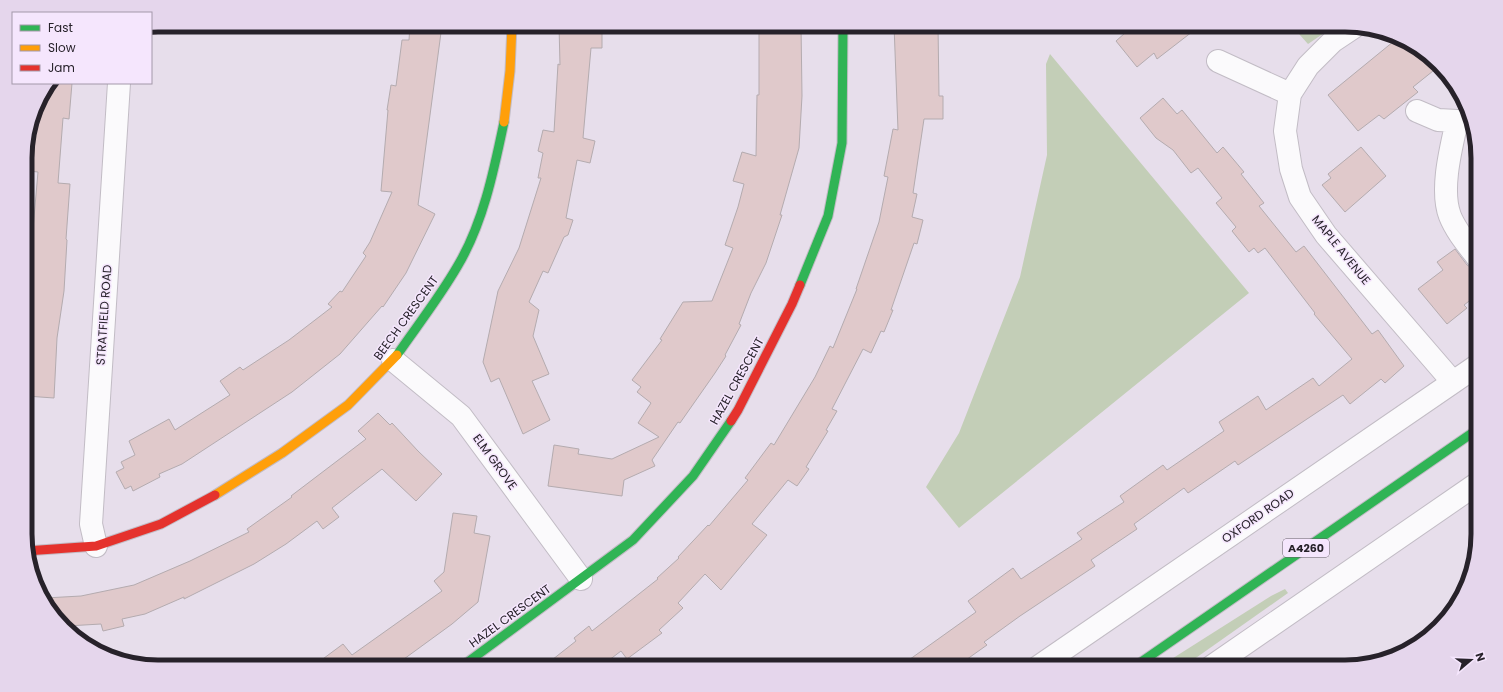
<svg xmlns="http://www.w3.org/2000/svg" width="1503" height="692" font-family="Poppins,sans-serif">
<style>
.green{fill:#c3ceb7}
.building{fill:#e0c9cb;stroke:#b4abaf}
.lines{fill:none;stroke-linecap:round;stroke-linejoin:round}
.street-casing{stroke:#c2bcc5;stroke-width:24}
.fast-casing{stroke:#c2bcc5;stroke-width:11}
.slow-casing{stroke:#c2bcc5;stroke-width:11}
.jam-casing{stroke:#c2bcc5;stroke-width:11}
.street{stroke:#fbfafc;stroke-width:22}
.fast{stroke:#30b455;stroke-width:9}
.slow{stroke:#ff9f0a;stroke-width:9}
.jam{stroke:#e5322d;stroke-width:9}
.labels{text-anchor:middle;stroke-width:3;stroke-linejoin:round;paint-order:stroke}
.shield{fill:#f5e6fd;stroke:#655d69;stroke-width:1}
.shield-label{font-size:11px;font-weight:bold;fill:#27222a}
.street-label{font-size:12px;fill:#27222a;stroke:#f5e6fd}
.rim{fill:none;stroke:#27222a;stroke-width:5}
</style>
<rect width="100%" height="100%" fill="#e7deeb"/>
<g class="green">
<path d="M1291,25h45l-28,19z"/>
<path d="M1050,54l199,239 -290,235 -33,-41 33,-54 61,-156 27,-122 -1,-91z"/>
<path d="M1285,589l3,4 -105,74h-24l112,-71z"/>
</g>
<g class="building">
<path d="M410,25h32l-24,180 17,9 -29,59 -23,34 -1,-1 -42,48 -48,38 -110,72 -23,10 1,3 -27,14 -2,-5 -6,3 -9,-17 8,-4 -3,-6 14,-7 -6,-14 40,-22 6,11 55,-35 -10,-14 20,-14 3,3 46,-30 43,-33 -4,-3 12,-13 2,1 24,-36 -3,-3 7,-11 22,-50 -11,-1 7,-81h-1l4,-25 5,1 6,-46h7z"/>
<path d="M559,25h43v23h-11l-8,90 12,3 -5,22 -13,-3 -11,58 7,2 -5,15 -4,2 -16,36 -5,-2 -14,31 10,8 -6,26 16,38 -17,7 18,39 -27,14 -24,-56 -8,4 -8,-20 15,-71 21,-43 22,-70h-3l5,-25 -5,-2 5,-21 11,2 4,-68 2,1z"/>
<path d="M759,25h42l1,71 -3,52 -19,67h2l-16,48 -15,30 -12,31 2,1 -16,30 1,1 -11,17 -35,50 -2,-1 -26,38 3,6 -31,14 -2,16 -74,-10 6,-41 25,4 -1,5 34,5 47,-22 -21,-14 13,-20 -14,-11 4,-5 -9,-7 30,-40 -2,-1 23,-37 29,-1 21,-53 -8,-3 13,-38 6,-23 -11,-3 9,-29 14,4 1,-61h2z"/>
<path d="M894,25h44l1,71h4v23h-19l-11,74 4,1 -5,23 11,3 -6,24 -3,-1 -23,67h2l-9,22 -3,-1 -10,22 -8,-4 -31,60 5,2 -11,19 2,1 -22,36 3,2 -12,17 -9,-6 -36,44 15,11 -46,55 -16,-16 -27,29 5,5 -24,22 3,3 -35,26 -6,-8 -21,16h-57l33,-26 -2,-3 15,-12 3,5 66,-52 -1,-1 22,-20 -1,-1 30,-32 1,1 39,-46 -3,-2 26,-35 3,2 41,-68 15,-31 3,2 24,-59h-1l23,-67 9,-45 -4,-1 9,-47 5,1z"/>
<path d="M1134,25h67l-44,34 -3,-6 -17,14 -21,-26z"/>
<path d="M1399,37l39,30 -25,20 5,5 -34,27 -5,-4 -21,16 -30,-36z"/>
<path d="M51,83h21l-3,36 -6,-1 -5,65 12,1 -4,55 1,1 -3,51 -7,47 -3,60 -28,-2v-60l4,-50h-2l10,-114 -9,-1 -1,-2h-3v-20l14,-50z"/>
<path d="M1163,98l14,16 5,-4 35,43 6,-6 21,25 -3,2 23,29 -5,3 37,46 8,-6 68,88 6,-4 26,36 -19,17 -4,-4 -31,25 -7,-9 -105,70 -3,-4 -47,32 -4,-5 -50,36 3,5 -46,31 4,6 -75,50 -36,26 3,3 -31,22h-57l77,-55 -8,-11 45,-33 8,11 61,-40 -5,-6 47,-31 -4,-6 43,-31 4,5 57,-39 -5,-9 39,-26 8,14 47,-32 6,8 33,-27 -38,-45 1,-1 -50,-65 -7,5 -4,-5 -5,4 -17,-21 4,-4 -20,-24 6,-5 -24,-30 -7,5 -18,-23 -17,-12 -16,-20z"/>
<path d="M1361,147l25,29 -41,36 -23,-27 9,-7 -3,-4z"/>
<path d="M1455,249l12,16 10,6v24l-13,10 3,3 -20,16 -29,-35 25,-19 -6,-8z"/>
<path d="M378,413l12,12 2,-2 26,28 24,23 -26,27 -34,-32 -50,39 7,9 -16,12 -6,-8 -31,23 -32,20 -70,35v-2l-39,17 -23,5 2,7 -21,5 -2,-7 -34,2 -15,-11 -7,-17 36,-2 53,-11 56,-24 59,-29 -2,-3 45,-32 -1,-1 75,-57 -8,-8z"/>
<path d="M453,513l24,3 -3,17 16,3 -12,66 -26,22 -59,43h-81l31,-23 9,11 90,-64 -8,-10 10,-9z"/>
</g>
<g class="lines">
<defs>
<g id="street">
<path d="M1354,27l-21,14 -25,25 -18,28 -5,37 6,38 9,28 26,38 126,146"/>
<path d="M1218,61l72,33"/>
<path d="M1417,111l21,9 19,1c-6,27 -17,69 -7,95 6,15 17,28 27,41"/>
<path d="M393,360l68,56 120,163"/>
<path d="M96,546l-5,-22 28,-441"/>
<path d="M1038,667l440,-302"/>
<path d="M1211,667l267,-184"/>
</g>
<g id="fast">
<path d="M800,285l28,-69 14,-73 1,-118"/>
<path d="M397,355c20,-29 42,-57 60,-88 26,-43 37,-97 47,-145"/>
<path d="M461,667l172,-127 60,-64 38,-55"/>
<path d="M1134,667l344,-238"/>
</g>
<g id="slow">
<path d="M504,122l6,-51 2,-46"/>
<path d="M215,495l67,-42 66,-48 49,-50"/>
</g>
<g id="jam">
<path d="M731,421l7,-11 54,-106 8,-19"/>
<path d="M26,551l70,-5 65,-22 54,-29"/>
</g>
</defs>
<use href="#street" class="street-casing"/>
<use href="#fast" class="fast-casing"/>
<use href="#slow" class="slow-casing"/>
<use href="#jam" class="jam-casing"/>
<use href="#street" class="street"/>
<use href="#fast" class="fast"/>
<use href="#slow" class="slow"/>
<use href="#jam" class="jam"/>
</g>
<g class="labels">
<rect class="shield" x="1283" y="539" width="46" height="18" rx="3"/>
<g class="shield-label">
<text x="1306" y="552">A4260</text>
</g>
<g class="street-label">
<text transform="translate(1341 250) rotate(51)" y="4">MAPLE AVENUE</text>
<text transform="translate(104 315) rotate(-86)" y="4">STRATFIELD ROAD</text>
<text transform="translate(406 318) rotate(-54)" y="4">BEECH CRESCENT</text>
<text transform="translate(737 381) rotate(-61)" y="4">HAZEL CRESCENT</text>
<text transform="translate(495 462) rotate(54)" y="4">ELM GROVE</text>
<text transform="translate(1258 516) rotate(-35)" y="4">OXFORD ROAD</text>
<text transform="translate(510 616) rotate(-36)" y="4">HAZEL CRESCENT</text>
</g>
</g>
<path d="M0 0H1503V692H0ZM158 32H1345A126 126 0 0 1 1471 158V534A126 126 0 0 1 1345 660H158A126 126 0 0 1 32 534V158A126 126 0 0 1 158 32Z" fill="#e5d6ec" fill-rule="evenodd"/>
<path class="rim" d="M158 32H1345A126 126 0 0 1 1471 158V534A126 126 0 0 1 1345 660H158A126 126 0 0 1 32 534V158A126 126 0 0 1 158 32Z"/>
<rect x="12" y="12" width="140" height="72" fill="#f5e6fd" stroke="#a398a9"/>
<rect x="20" y="25" width="20" height="6" fill="#30b455" stroke="#a398a9"/>
<text x="48" y="32" font-size="12" fill="#27222a">Fast</text>
<rect x="20" y="45" width="20" height="6" fill="#ff9f0a" stroke="#a398a9"/>
<text x="48" y="52" font-size="12" fill="#27222a">Slow</text>
<rect x="20" y="65" width="20" height="6" fill="#e5322d" stroke="#a398a9"/>
<text x="48" y="72" font-size="12" fill="#27222a">Jam</text>
<g transform="translate(1471 660) rotate(71)" stroke="#f5e6fd" stroke-width="3" paint-order="stroke">
<path d="M0-3L7 15L0 10L-7 15Z" fill="#27222a"/>
<text y="-6" font-size="11" font-weight="bold" text-anchor="middle" fill="#27222a">N</text>
</g>
</svg>
